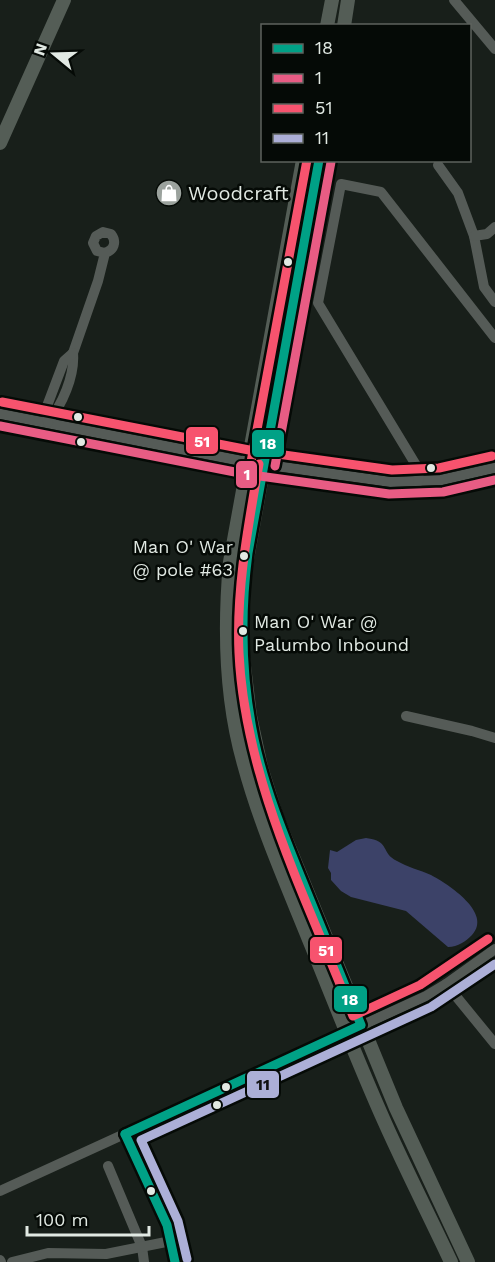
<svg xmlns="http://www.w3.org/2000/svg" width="495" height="1262" font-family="'Work Sans',sans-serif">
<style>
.water{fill:#3c4268}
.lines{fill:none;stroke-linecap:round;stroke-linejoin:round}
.minor{stroke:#555b57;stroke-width:10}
.major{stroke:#545d56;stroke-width:14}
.bus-1-casing{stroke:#050a06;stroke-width:14}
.bus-2-casing{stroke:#050a06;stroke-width:14}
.bus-3-casing{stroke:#050a06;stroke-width:14}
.bus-4-casing{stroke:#050a06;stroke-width:14}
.bus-1{stroke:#00a186;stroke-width:9}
.bus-2{stroke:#e85c84;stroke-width:9}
.bus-3{stroke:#f7536e;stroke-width:9}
.bus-4{stroke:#acafd7;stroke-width:9}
.bus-dot{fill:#e1e9e3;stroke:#050a06;stroke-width:2}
.labels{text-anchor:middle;stroke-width:5;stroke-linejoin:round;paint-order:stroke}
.bus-label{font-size:18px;fill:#e1e9e3;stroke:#050a06;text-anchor:end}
.poi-label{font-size:20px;fill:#e1e9e3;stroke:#050a06;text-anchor:start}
.line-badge{stroke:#050a06;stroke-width:2}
.badge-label{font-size:16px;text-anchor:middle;font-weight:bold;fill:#fff}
.pale-badge-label{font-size:16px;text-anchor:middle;font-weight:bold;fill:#111}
</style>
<rect width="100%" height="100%" fill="#181f1a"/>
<path class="water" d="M366,838c25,3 14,15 31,23 10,6 23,9 34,14 17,9 62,38 41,60 -6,6 -14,12 -24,12l-42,-36 -55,-14 -10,-6 -10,-11v-7l-3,-5 2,-18 7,2 19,-12z"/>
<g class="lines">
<g class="minor">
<path d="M454,0l41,49"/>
<path d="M438,165l20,28 16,43 10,51 11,15"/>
<path d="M474,236l13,-2 8,-7"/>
<path d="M0,414l247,48 144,20 50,-2 54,-12"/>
<path d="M48,422c14,-17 27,-46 25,-69l25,-72 7,-28c9,-3 12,-11 6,-19l-8,-2 -7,4 -3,7 4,8 8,2"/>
<path d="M48,422l-1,-16 17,-45 9,-8"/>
<path d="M418,482l1,-12 -101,-167 23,-119 40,8 114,146"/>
<path d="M406,716l66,15 23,7"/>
<path d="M446,984l49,60"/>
<path d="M125,1134l42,91 8,37"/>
<path d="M108,1166l34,81 2,15"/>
<path d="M0,1191l426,-195 20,-12 49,-35"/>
<path d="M0,1260l1,2"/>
<path d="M12,1262l36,-9 58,1 65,-13"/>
</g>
<g class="major">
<path d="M327,26l5,-26"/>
<path d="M344,26l4,-26"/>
<path d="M0,143l64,-143"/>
<path d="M303,160l-73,402c-6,68 -5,136 14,202 17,63 44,123 68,183 24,59 47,118 73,176 21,47 44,92 66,139"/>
<path d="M319,160l-75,416 -2,73 8,67 11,51 16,51 119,290 72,154"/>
</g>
<defs>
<g id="bus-1">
<path d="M125,1134l236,-109c-19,-46 -38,-93 -57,-140 -19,-47 -39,-95 -50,-146 -13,-62 -14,-124 -6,-186l71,-393"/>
<path d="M125,1134l42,91 8,37"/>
</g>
<g id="bus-2">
<path d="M0,426l245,48 144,20 54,-2 52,-12"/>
<path d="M275,466l56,-304"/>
</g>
<g id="bus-3">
<path d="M2,402l247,48 143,20 47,-2 53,-12"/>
<path d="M251,462l56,-302"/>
<path d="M259,464c-11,63 -23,126 -20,189 6,128 68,246 114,363l67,-31 68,-46"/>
</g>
<path id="bus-4" d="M187,1259l-9,-38 -37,-81 290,-133 64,-43"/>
</defs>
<use href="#bus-1" class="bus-1-casing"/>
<use href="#bus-2" class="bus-2-casing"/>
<use href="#bus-3" class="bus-3-casing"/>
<use href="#bus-4" class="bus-4-casing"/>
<use href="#bus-1" class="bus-1"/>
<use href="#bus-2" class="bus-2"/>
<use href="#bus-3" class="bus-3"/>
<use href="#bus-4" class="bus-4"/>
</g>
<defs>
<symbol id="shop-disc" viewBox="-11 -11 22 22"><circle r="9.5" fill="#9ba29d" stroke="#050a06"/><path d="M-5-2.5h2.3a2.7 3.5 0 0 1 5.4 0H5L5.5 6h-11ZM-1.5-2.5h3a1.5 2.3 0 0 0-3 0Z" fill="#fff"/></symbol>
</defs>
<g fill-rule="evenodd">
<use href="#shop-disc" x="154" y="178" width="30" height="30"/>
</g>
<g class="bus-dot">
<circle cx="288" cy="262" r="5"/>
<circle cx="78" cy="417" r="5"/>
<circle cx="81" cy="442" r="5"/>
<circle cx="431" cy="468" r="5"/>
<circle cx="244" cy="556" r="5"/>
<circle cx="243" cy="631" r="5"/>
<circle cx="226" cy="1087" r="5"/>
<circle cx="217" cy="1105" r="5"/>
<circle cx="151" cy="1191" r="5"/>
</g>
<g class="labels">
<g class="bus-label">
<text x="233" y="553">Man O' War<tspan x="233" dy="23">@ pole #63</tspan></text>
<text x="254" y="628" text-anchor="start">Man O' War @<tspan x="254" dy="23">Palumbo Inbound</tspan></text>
</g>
<g class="poi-label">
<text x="188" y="200">Woodcraft</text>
</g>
</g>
<g class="line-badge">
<rect x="185" y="426" width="34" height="29" rx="6" fill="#f7536e"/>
<rect x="251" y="429" width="34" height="29" rx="6" fill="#00a186"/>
<rect x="235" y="460" width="23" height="29" rx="6" fill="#e85c84"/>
<rect x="309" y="936" width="34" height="28" rx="6" fill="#f7536e"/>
<rect x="333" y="985" width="35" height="28" rx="6" fill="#00a186"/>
<rect x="246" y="1070" width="34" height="29" rx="6" fill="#acafd7"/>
</g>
<g class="badge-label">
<text x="202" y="447">51</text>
<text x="268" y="449">18</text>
<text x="247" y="480">1</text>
<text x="326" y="956">51</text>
<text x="350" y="1005">18</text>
</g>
<g class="pale-badge-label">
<text x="263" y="1090">11</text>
</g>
<rect x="261" y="24" width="210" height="138" fill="#050a06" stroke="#5d635e" stroke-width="1.5"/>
<rect x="273" y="44" width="30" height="9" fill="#00a186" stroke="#5d635e" stroke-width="1.5"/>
<text x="315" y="54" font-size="18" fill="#e1e9e3">18</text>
<rect x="273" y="74" width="30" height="9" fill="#e85c84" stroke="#5d635e" stroke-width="1.5"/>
<text x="315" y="84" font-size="18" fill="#e1e9e3">1</text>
<rect x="273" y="104" width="30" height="9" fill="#f7536e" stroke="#5d635e" stroke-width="1.5"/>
<text x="315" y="114" font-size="18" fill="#e1e9e3">51</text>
<rect x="273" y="134" width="30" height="9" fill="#acafd7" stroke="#5d635e" stroke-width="1.5"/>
<text x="315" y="144" font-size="18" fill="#e1e9e3">11</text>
<g transform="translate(54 54) rotate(289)" stroke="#050a06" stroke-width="4.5" paint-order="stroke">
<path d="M0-4.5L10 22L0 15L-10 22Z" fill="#e1e9e3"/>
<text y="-9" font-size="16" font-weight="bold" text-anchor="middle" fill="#e1e9e3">N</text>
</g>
<path d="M27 1226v9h122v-9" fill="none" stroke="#e1e9e3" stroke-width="3"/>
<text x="36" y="1226" font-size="18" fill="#e1e9e3" stroke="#050a06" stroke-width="4.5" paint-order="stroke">100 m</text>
</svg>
